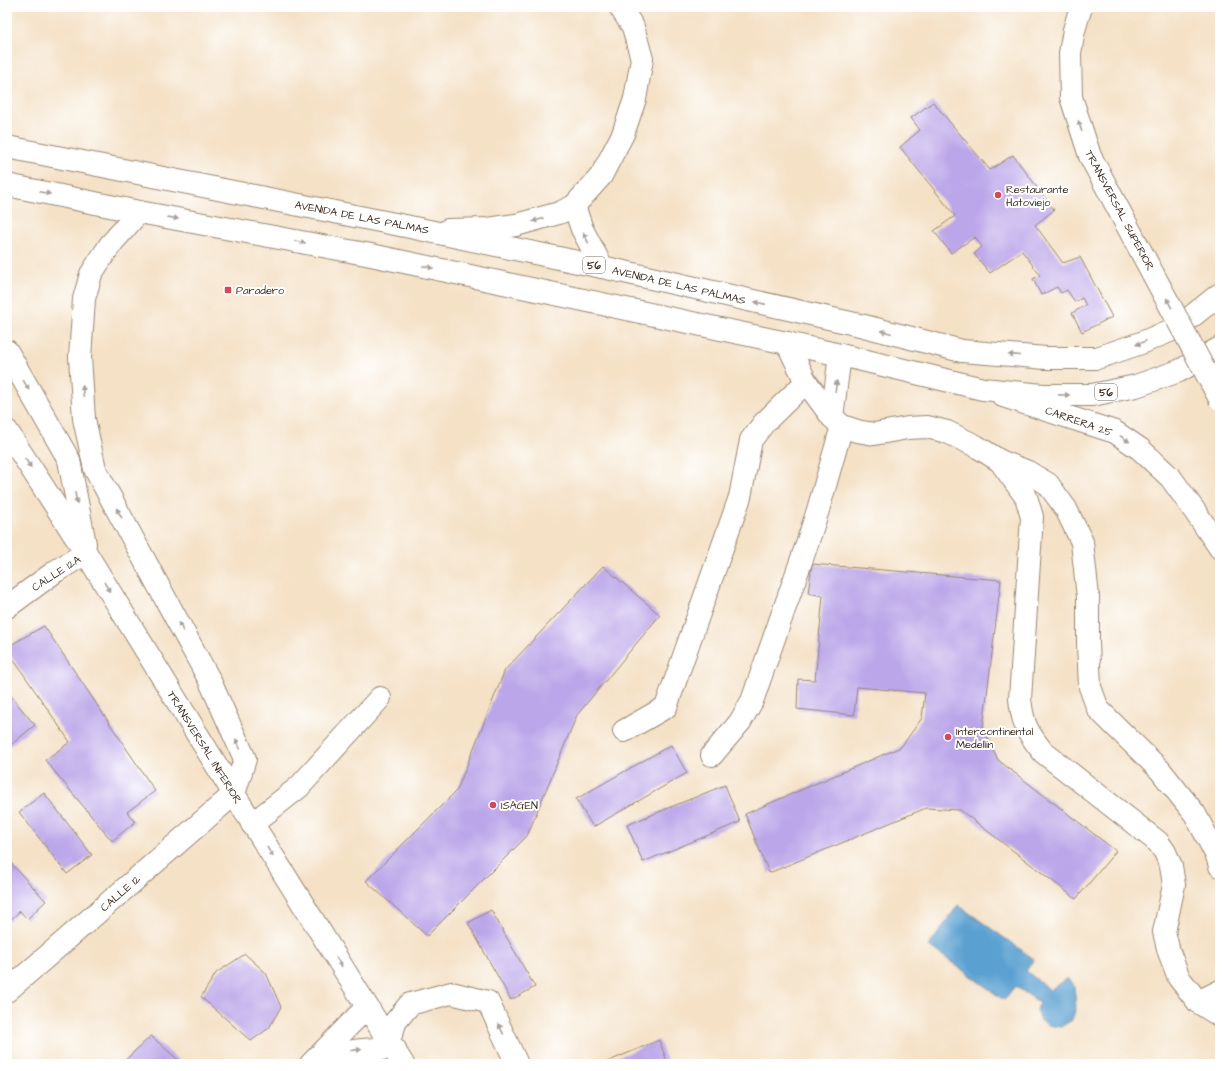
<svg xmlns="http://www.w3.org/2000/svg" width="1227" height="1071" font-family="'Architects Daughter',sans-serif">
<style>
.water{fill:#5aa0d0;stroke:#4a6577}
.building{fill:#bba6e9}
.lines{fill:none;stroke-linecap:round;stroke-linejoin:round}
.minor-casing{stroke:#988672;stroke-width:24}
.major-casing{stroke:#988672;stroke-width:24}
.minor{stroke:#fff;stroke-width:22}
.major{stroke:#fff;stroke-width:22}
.major-bridge-casing{stroke:#988672;stroke-width:24;stroke-linecap:butt}
.major-bridge{stroke:#fff;stroke-width:22}
.oneway{fill:#a79f9a}
.poi-dot{fill:#d1495b;stroke:#fff;stroke-width:1.5}
.labels{text-anchor:middle;stroke-width:4;stroke-linejoin:round;paint-order:stroke}
.shield{fill:#fff;stroke:#766a62;stroke-width:1}
.shield-label{font-size:10px;font-weight:bold;fill:#3b2a1e}
.poi-label{font-size:11px;fill:#3b2a1e;stroke:#fff;text-anchor:start}
.street-label{font-size:11px;fill:#3b2a1e;stroke:#fff}
</style>
<rect width="100%" height="100%" fill="#fff"/>
<filter id="ink" filterUnits="userSpaceOnUse"><feTurbulence type="fractalNoise" baseFrequency=".025" numOctaves="2"/><feDisplacementMap in="SourceGraphic" scale="8" xChannelSelector="R" yChannelSelector="G"/><feConvolveMatrix kernelMatrix="1 2 1 2 8 2 1 2 1" color-interpolation-filters="sRGB"/></filter>
<filter id="wash" filterUnits="userSpaceOnUse"><feTurbulence type="fractalNoise" baseFrequency=".012" numOctaves="4" result="noise"/><feDisplacementMap in="SourceGraphic" scale="16" xChannelSelector="R" yChannelSelector="G"/><feGaussianBlur stdDeviation="0.9" result="paint"/><feColorMatrix in="noise" values="0 0 0 0 0 0 0 0 0 0 0 0 0 0 0 0 0 1.4 0 .05"/><feComposite in="paint" operator="in"/></filter>
<g filter="url(#wash)">
<rect width="100%" height="100%" fill="#f4e1c6"/>
<path class="water" d="M958,905l76,54 -8,12 24,19 17,-12 7,8 2,21 -4,13 -11,7 -13,-2 -9,-6 -2,-8 2,-9 -24,-16 -11,14 -75,-54z"/>
<g id="blocks">
<g class="building">
<path d="M933,102l57,68 23,-15 41,55 -19,15 28,38 17,-6 32,60 -30,15 -10,-19 14,-8 -4,-7 -7,4 -8,-12 -6,3 -4,-6 -16,8 -8,-16 7,-4 -18,-24 -32,22 -16,-19 8,-7 -7,-10 -24,16 -17,-22 21,-15 -55,-69 20,-17 -9,-12z"/>
<path d="M812,564l189,16 -18,147 15,33 118,91 -40,48 -116,-89 -34,-2 -157,65 -24,-59 156,-67 21,-29 3,-25 -68,-6 -3,28 -57,-6 1,-30 17,1 8,-84 -15,-3z"/>
<path d="M603,566l57,49 -83,100 -50,121 -100,100 -61,-55 91,-91 48,-120z"/>
<path d="M44,626l111,165 -28,21 8,10 -23,19 -67,-81 25,-18 -63,-92v-3z"/>
<path d="M7,692l28,33 -28,23z"/>
<path d="M671,745l16,28 -94,54 -17,-28z"/>
<path d="M725,785l15,37 -97,40 -16,-37z"/>
<path d="M44,793l48,62 -25,19 -48,-62z"/>
<path d="M7,859l39,42 -19,18 -7,-8 -13,12z"/>
<path d="M491,910l44,77 -24,13 -43,-77z"/>
<path d="M245,954l21,19 15,34 -12,21 -18,13 -50,-44 15,-24z"/>
<path d="M151,1036l32,28h-62z"/>
<path d="M659,1040l9,24h-66z"/>
</g>
</g>
</g>
<g filter="url(#ink)">
<use href="#blocks" fill-opacity="0" stroke="#988672" stroke-width="1"/>
<g class="lines">
<defs>
<g id="minor">
<path d="M574,206l8,23 20,38"/>
<path d="M448,230l40,-1 28,-4 43,-12 15,-7 27,-30 22,-42 12,-35 7,-40 -9,-32 -13,-20"/>
<path d="M787,343l19,39 26,35 10,9 15,5 17,3 34,-6 19,-1 20,5 29,14 24,15 26,36 6,20 -12,182c3,26 7,33 23,53l115,90 7,10 6,14 3,19 -10,47 5,20 10,26 19,24 22,14"/>
<path d="M1003,396l112,36 25,17 31,29 25,35 24,35"/>
<path d="M832,417l8,-62"/>
<path d="M1000,461l28,11 20,12 18,25 16,33 6,55v47l2,43 8,22 62,61 35,44 22,42 3,10"/>
<path d="M7,607l49,-36 30,-18"/>
<path d="M624,731l42,-24 74,-210 11,-57 13,-17 42,-41"/>
<path d="M712,755l28,-33 12,-21 54,-154 12,-37 24,-84"/>
<path d="M252,824l47,-37 81,-89"/>
<path d="M7,991l227,-197"/>
<path d="M1198,1002l22,-11"/>
<path d="M389,1040l7,-19 14,-17 41,-11 37,9 29,62"/>
<path d="M318,1057c27,-5 49,-9 77,-8"/>
<path d="M311,1064l56,-57"/>
</g>
<g id="major">
<path d="M1081,7l-7,23 -4,23 1,44 19,59 63,118"/>
<path d="M7,147l398,79 197,41 262,59 98,25 84,7h51l44,-15 36,-15 43,-34"/>
<path d="M7,185l132,27 232,43 416,88 71,16 125,30 60,6h49l44,-9 43,-15 41,-23"/>
<path d="M139,212l-29,33 -19,29 -7,25 -4,58 4,62 11,50 114,210 36,80 -11,35"/>
<path d="M7,351l62,109 16,84"/>
<path d="M7,431l79,122 148,241 169,270"/>
</g>
</defs>
<use href="#minor" class="minor-casing"/>
<use href="#major" class="major-casing"/>
<use href="#minor" class="minor"/>
<use href="#major" class="major"/>
<defs>
<path id="major-bridge" d="M1153,274l67,125"/>
</defs>
<use href="#major-bridge" class="major-bridge-casing"/>
<use href="#major-bridge" class="major-bridge"/>
</g>
<defs><path id="oneway-solid" d="M-6-.8H1V-3.2L6.5 0L1 3.2V.8H-6Z"/></defs>
<g class="oneway">
<use href="#oneway-solid" transform="translate(1080 126) rotate(-108)"/>
<use href="#oneway-solid" transform="translate(45 193) rotate(12)"/>
<use href="#oneway-solid" transform="translate(173 218) rotate(11)"/>
<use href="#oneway-solid" transform="translate(538 220) rotate(165)"/>
<use href="#oneway-solid" transform="translate(586 238) rotate(-115)"/>
<use href="#oneway-solid" transform="translate(300 242) rotate(11)"/>
<use href="#oneway-solid" transform="translate(428 267) rotate(12)"/>
<use href="#oneway-solid" transform="translate(760 303) rotate(-167)"/>
<use href="#oneway-solid" transform="translate(1169 303) rotate(-118)"/>
<use href="#oneway-solid" transform="translate(886 332) rotate(-166)"/>
<use href="#oneway-solid" transform="translate(1141 343) rotate(159)"/>
<use href="#oneway-solid" transform="translate(1014 355) rotate(-175)"/>
<use href="#oneway-solid" transform="translate(26 385) rotate(60)"/>
<use href="#oneway-solid" transform="translate(836 386) rotate(-82)"/>
<use href="#oneway-solid" transform="translate(83 391) rotate(-94)"/>
<use href="#oneway-solid" transform="translate(1064 395) rotate(1)"/>
<use href="#oneway-solid" transform="translate(1125 439) rotate(33)"/>
<use href="#oneway-solid" transform="translate(28 463) rotate(57)"/>
<use href="#oneway-solid" transform="translate(76 498) rotate(79)"/>
<use href="#oneway-solid" transform="translate(119 513) rotate(-119)"/>
<use href="#oneway-solid" transform="translate(107 587) rotate(59)"/>
<use href="#oneway-solid" transform="translate(181 627) rotate(-119)"/>
<use href="#oneway-solid" transform="translate(238 744) rotate(-114)"/>
<use href="#oneway-solid" transform="translate(270 852) rotate(58)"/>
<use href="#oneway-solid" transform="translate(339 962) rotate(58)"/>
<use href="#oneway-solid" transform="translate(501 1029) rotate(-115)"/>
<use href="#oneway-solid" transform="translate(356 1050) rotate(-5)"/>
</g>
</g>
<g class="poi-dot">
<circle cx="998" cy="195" r="4"/>
<rect x="224" y="286" width="8" height="8" rx="2"/>
<circle cx="948" cy="737" r="4"/>
<circle cx="493" cy="805" r="4"/>
</g>
<g class="labels">
<g class="shield">
<rect x="583" y="257" width="22" height="16" rx="3"/>
<rect x="1095" y="384" width="22" height="16" rx="3"/>
</g>
<g class="shield-label">
<text x="594" y="269">56</text>
<text x="1106" y="396">56</text>
</g>
<g class="poi-label">
<text x="1006" y="193">Restaurante<tspan x="1006" dy="13">Hatoviejo</tspan></text>
<text x="236" y="294">Paradero</text>
<text x="956" y="735">Intercontinental<tspan x="956" dy="13">Medellín</tspan></text>
<text x="501" y="809">ISAGEN</text>
</g>
<g class="street-label">
<text transform="translate(1120 210) rotate(62)" y="4">TRANSVERSAL SUPERIOR</text>
<text transform="translate(362 217) rotate(11)" y="4">AVENIDA DE LAS PALMAS</text>
<text transform="translate(679 285) rotate(13)" y="4">AVENIDA DE LAS PALMAS</text>
<text transform="translate(1079 421) rotate(19)" y="4">CARRERA 25</text>
<text transform="translate(56 573) rotate(-33)" y="4">CALLE 12A</text>
<text transform="translate(205 747) rotate(58)" y="4">TRANSVERSAL INFERIOR</text>
<text transform="translate(120 893) rotate(-41)" y="4">CALLE 12</text>
</g>
</g>
<rect width="1227" height="1071" fill="none" stroke="#fff" stroke-width="24"/>
</svg>
